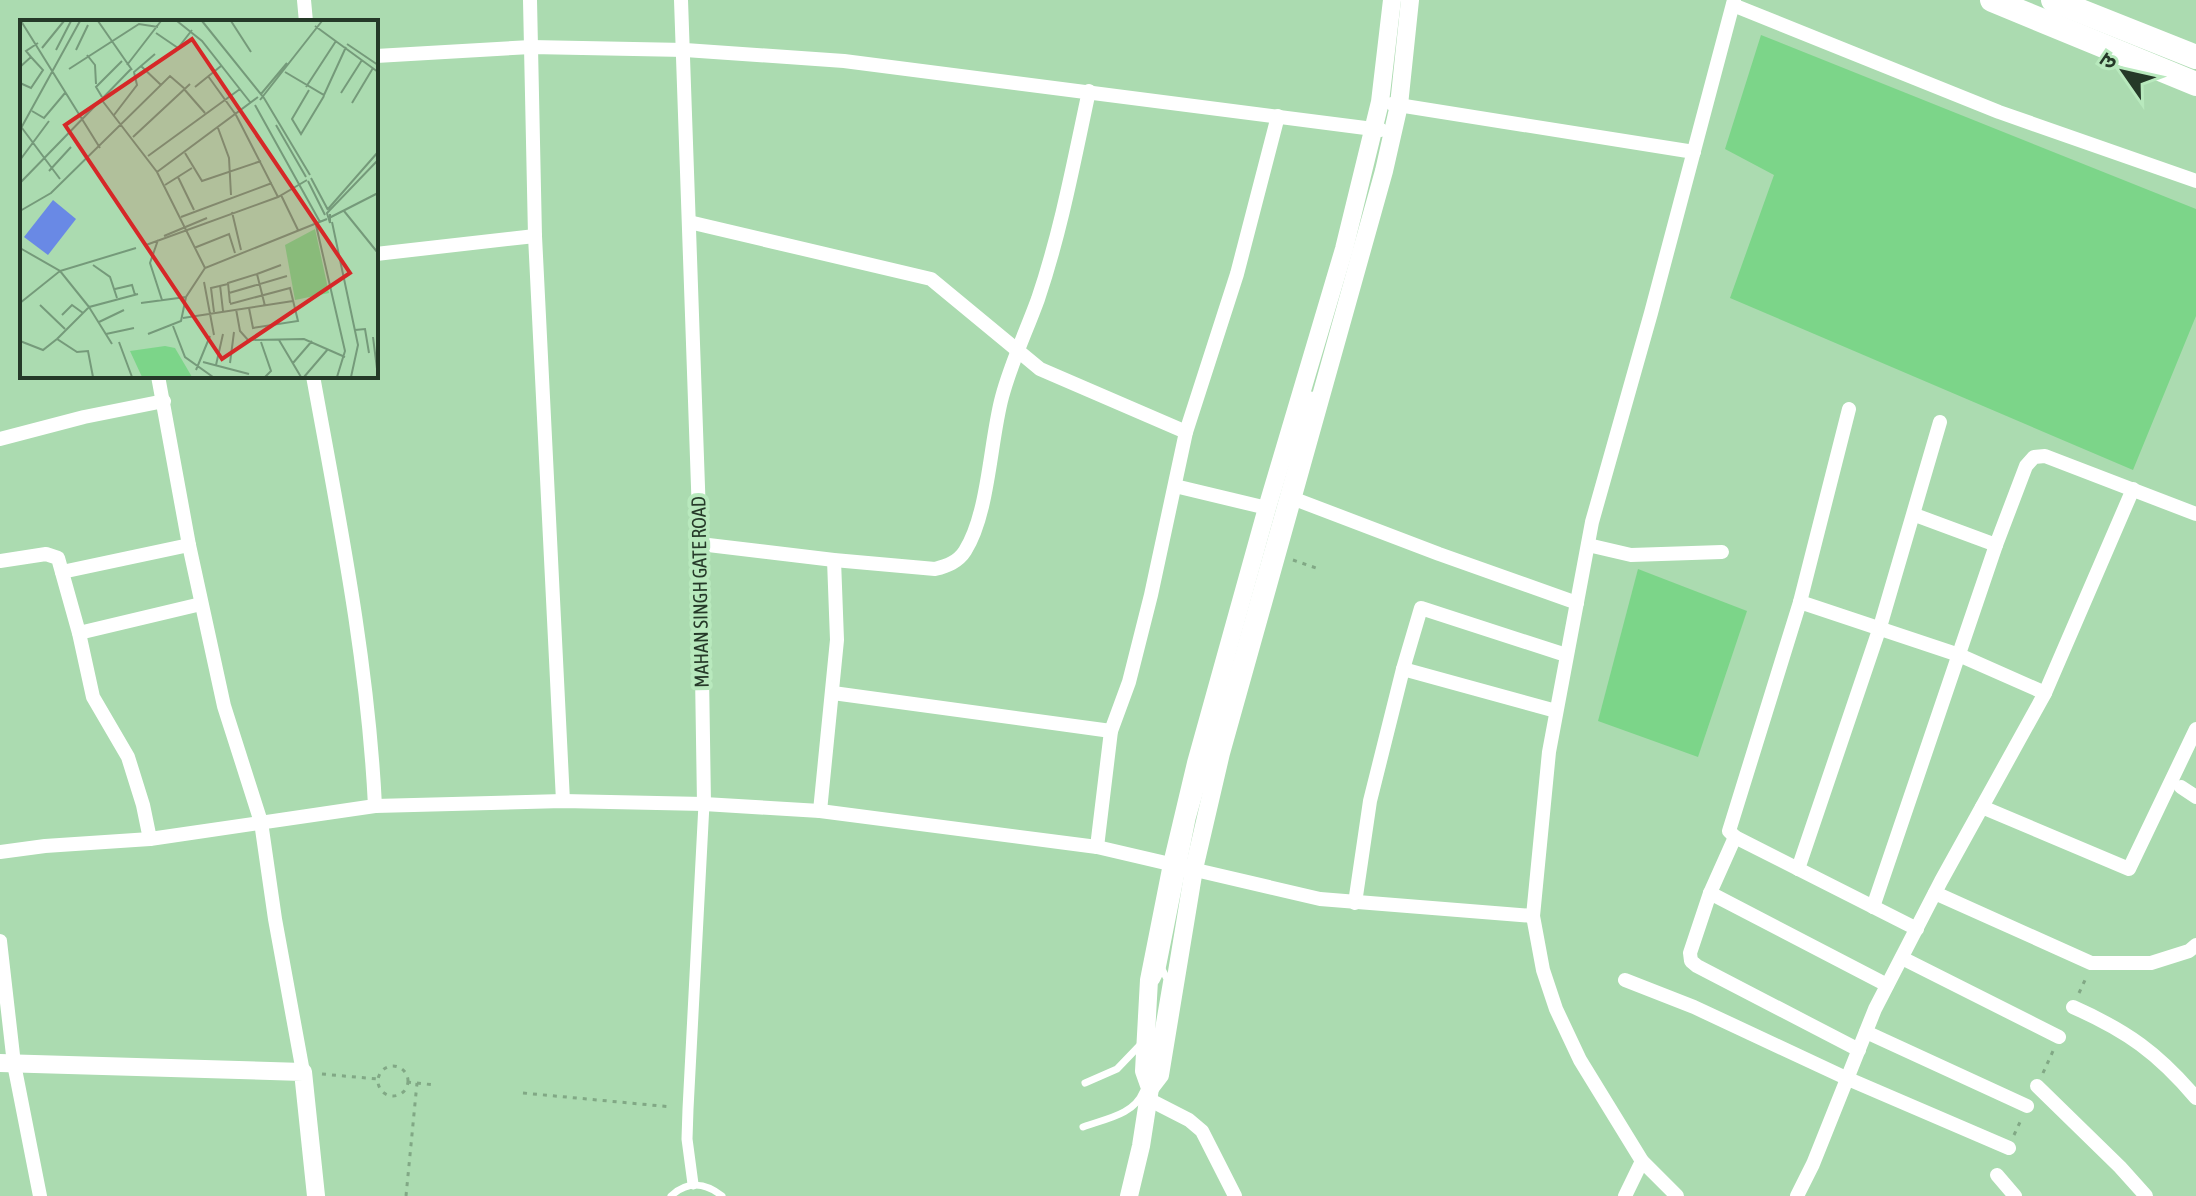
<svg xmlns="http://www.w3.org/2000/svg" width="2196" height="1196" font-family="'Asap Condensed','Noto Sans Devanagari',sans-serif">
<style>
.green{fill:#7cd589}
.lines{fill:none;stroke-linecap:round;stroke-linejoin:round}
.path{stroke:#81a885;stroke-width:3;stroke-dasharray:4 6;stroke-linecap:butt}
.service{stroke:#fff;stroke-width:7}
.pedestrian{stroke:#fff;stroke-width:11}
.minor{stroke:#fff;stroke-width:14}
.tertiary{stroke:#fff;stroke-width:18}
.primary{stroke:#fff;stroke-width:24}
.labels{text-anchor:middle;stroke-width:8;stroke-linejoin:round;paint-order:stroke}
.street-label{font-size:20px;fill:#253928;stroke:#b8e9bd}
.inset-road{fill:none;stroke:#759a7a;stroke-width:2}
.view{fill:#d62828;fill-opacity:0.15;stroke:#d62828;stroke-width:4}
.inset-edge{fill:none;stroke:#253928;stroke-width:4}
</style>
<rect width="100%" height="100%" fill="#abdbb0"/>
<g class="green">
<path d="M1761,35l435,174v107l-63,154 -403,-172 44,-123 -49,-26z"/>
<path d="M1638,569l109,42 -49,146 -100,-36z"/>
</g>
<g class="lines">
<g class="path">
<path d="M1293,560l26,9"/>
<path d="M2079,993l7,-15"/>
<circle cx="393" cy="1081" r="15"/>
<path d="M2043,1073l10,-22"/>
<path d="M322,1074l56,5"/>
<path d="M407,1082l28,3"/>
<path d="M523,1093l149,14"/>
<path d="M2014,1135l7,-15"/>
<path d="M406,1196l11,-113"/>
</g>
<g class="service">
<path d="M1156,981l6,-12 30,-150 120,-424"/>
<path d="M1153,1061l14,-82 -5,-10"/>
<path d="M1085,1083l32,-14 24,-25"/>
<path d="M1083,1127c21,-8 51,-12 60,-35"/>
<path d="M671,1196c16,-15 34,-14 51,0"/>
</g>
<path class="pedestrian" d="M693,1184l-6,-45 1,-30 16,-305"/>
<g class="minor">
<path d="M304,0l2,22"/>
<path d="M530,0l5,236 28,565"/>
<path d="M681,0l19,544 4,260"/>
<path d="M1733,5l266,107 197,69"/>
<path d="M376,56l155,-9 154,3 159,11 537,69"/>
<path d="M1392,104l302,48"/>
<path d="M689,222l242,57 109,90 146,63"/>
<path d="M376,254l159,-18"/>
<path d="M158,376l31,169 35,161 37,116 14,97 28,153"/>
<path d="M313,376c26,143 55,285 62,430"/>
<path d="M0,439l84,-22 80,-16"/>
<path d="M1175,486l92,22"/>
<path d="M1292,498l147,56 138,49"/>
<path d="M1915,515l81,30"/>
<path d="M700,544l134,16 101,9c12,-3 23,-7 30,-18 24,-38 25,-110 37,-154 9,-34 24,-65 36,-98 23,-68 36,-138 51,-208"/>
<path d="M1588,545l43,10 91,-3"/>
<path d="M0,561l46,-7 12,4 21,75 14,64 35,60 15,48 7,34"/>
<path d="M62,572l127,-27"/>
<path d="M1800,602l49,-193"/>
<path d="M79,633l122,-29"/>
<path d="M1403,669l153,42"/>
<path d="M833,693l278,38"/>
<path d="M2181,787l15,10"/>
<path d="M1982,807l147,62 67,-140"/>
<path d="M820,811l17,-171 -3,-80"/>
<path d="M1735,837l-25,56 -20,60 1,8 6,5 162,84"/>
<path d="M1097,847l14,-116 18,-49 22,-87 35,-163 51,-158 41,-158"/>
<path d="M0,852l45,-6 105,-7 225,-33 188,-5 141,3 116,7 277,36 223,52 213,17"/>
<path d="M1798,869l82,-242 60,-205"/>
<path d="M1710,893l177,92"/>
<path d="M1935,893l156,70h60l38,-12 7,-6"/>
<path d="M1355,903l15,-102 33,-132 18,-61 145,47"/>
<path d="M1873,907l123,-362 30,-79 8,-9 11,-1 151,58"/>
<path d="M1917,929l-182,-92 -6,-6 71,-229 159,53 86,38"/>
<path d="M0,941l14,123 26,132"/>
<path d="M1902,958l157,79"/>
<path d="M1625,980l69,27 152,71 163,70"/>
<path d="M2073,1007c54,24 85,46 123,91"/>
<path d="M1866,1032l161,74"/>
<path d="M2037,1086l83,81 26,29"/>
<path d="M1148,1099l41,21 13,11 33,65"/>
<path d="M1997,1175l18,21"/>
<path d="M1625,1196l17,-35"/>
<path d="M1677,1196l-35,-35 -62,-101 -24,-51 -13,-39 -10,-54 16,-164 43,-230 59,-209 83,-313"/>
<path d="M1797,1196l16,-32 62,-155 66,-128 104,-188 88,-204"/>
</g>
<g class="tertiary">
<path d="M0,1063l303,9 13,124"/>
<path d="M1150,1088l10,-13 34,-206 27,-116 163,-582 15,-66 11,-105"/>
<path d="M1129,1196l12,-50 9,-58 -6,-17 5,-91 23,-116 24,-101 71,-255 77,-259 36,-147 12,-102"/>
</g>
<g class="primary">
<path d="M1992,0l204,84"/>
<path d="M2053,0l143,57"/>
</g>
</g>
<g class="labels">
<g class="street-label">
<text transform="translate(700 592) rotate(-91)" y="7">MAHAN SINGH GATE ROAD</text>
</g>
</g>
<g transform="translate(20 20)">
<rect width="358" height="358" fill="#abdbb0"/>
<path d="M295,209l14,64 -34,7 -10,-55zM145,326l10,2 17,29h-50l-12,-26z" fill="#7cd589"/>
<path d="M33,180l23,19 -28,36 -24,-18z" fill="#6989e5"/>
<path class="inset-road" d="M1,1l79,127M78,1l34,49M157,1l25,20 48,61M182,1l62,77 46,77M211,1l20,31M295,6l63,46M136,13l22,15 14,-18M327,24l31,21M22,28l22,-27M36,30l15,-29M56,30l12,-25M67,35l8,10 1,19M107,45l34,-44M121,46l20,19M0,47l11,-10 -5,-6 12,-8M49,49l70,-45 19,3M265,52l39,23 22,-48M188,56l28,39 42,82M0,63l11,5 12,-18 -12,-13M175,67l26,-21M286,67l30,-46M164,69l21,24M289,70l-17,29 9,15 23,-38M321,73l21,-33M241,74l26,-31M82,77l-6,-10 26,-26M81,79l56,73 48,96M240,80l62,-79M332,83l21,-35M235,85l65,117M12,91l12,7 21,-25M94,95l23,-30 -3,-13 21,-18M256,105l30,52M2,108l38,51M198,108l11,30 2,37M0,110l60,-109M113,117l57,-53M165,133l17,28 59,-20M128,136l92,-67M0,140l29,-39M29,151l22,-24M137,152l101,-75M158,157l16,33M291,158l17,32M288,161l17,34M0,163l111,-114M145,165l27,-17M261,175l17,35M308,189l50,-57M0,191l31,-18 119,-117 15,13M324,191l34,42M212,192l9,38M310,194v9l-3,-10 51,-53M161,197l91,-34M311,197l47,-24M312,202l26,123 -7,32M296,205l29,126 -8,26M144,216l43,-18M138,220l-8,23 12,37M126,225l132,-48 29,-17M0,228l40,23 -40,32M116,228l-76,23 29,36 49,-13M174,228l35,-14 6,19M73,245l17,12 7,21M237,254l24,-9M184,262l10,53M200,265l3,26M95,269l17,-4 3,10M209,273l58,-17M121,283l45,-6M210,283l-2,-20 29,-9 8,32M210,284l60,-16 8,33 -45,7 -4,-20M20,285l25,24M216,289l4,22 8,9 56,-1 41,18M194,292l-3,-24 17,-4M42,295l10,-10 11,8M163,298l110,-17M79,302l25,-12M153,306l12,31 28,20M335,310l10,-1 4,24M86,314l28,-6M128,314l33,-13 5,-24 19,-29 122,-49M353,317l5,40M37,319l32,-32 23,37M259,320l22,37M0,321l23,9 14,-11 20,13 11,-1 5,26M99,322l13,35M241,322l10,29 -6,6M183,342l46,12M210,343l4,-31M273,343l19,-22M196,345l7,-31M176,350l14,-34M284,357l24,-28"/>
<path class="view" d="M172,19l158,234 -128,86 -157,-234z"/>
<rect width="358" height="358" class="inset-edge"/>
</g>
<g transform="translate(2124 72) rotate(304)" stroke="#b8e9bd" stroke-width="6" paint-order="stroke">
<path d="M0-6L14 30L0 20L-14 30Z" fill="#253928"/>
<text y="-12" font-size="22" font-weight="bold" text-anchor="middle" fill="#253928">उ</text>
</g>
</svg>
